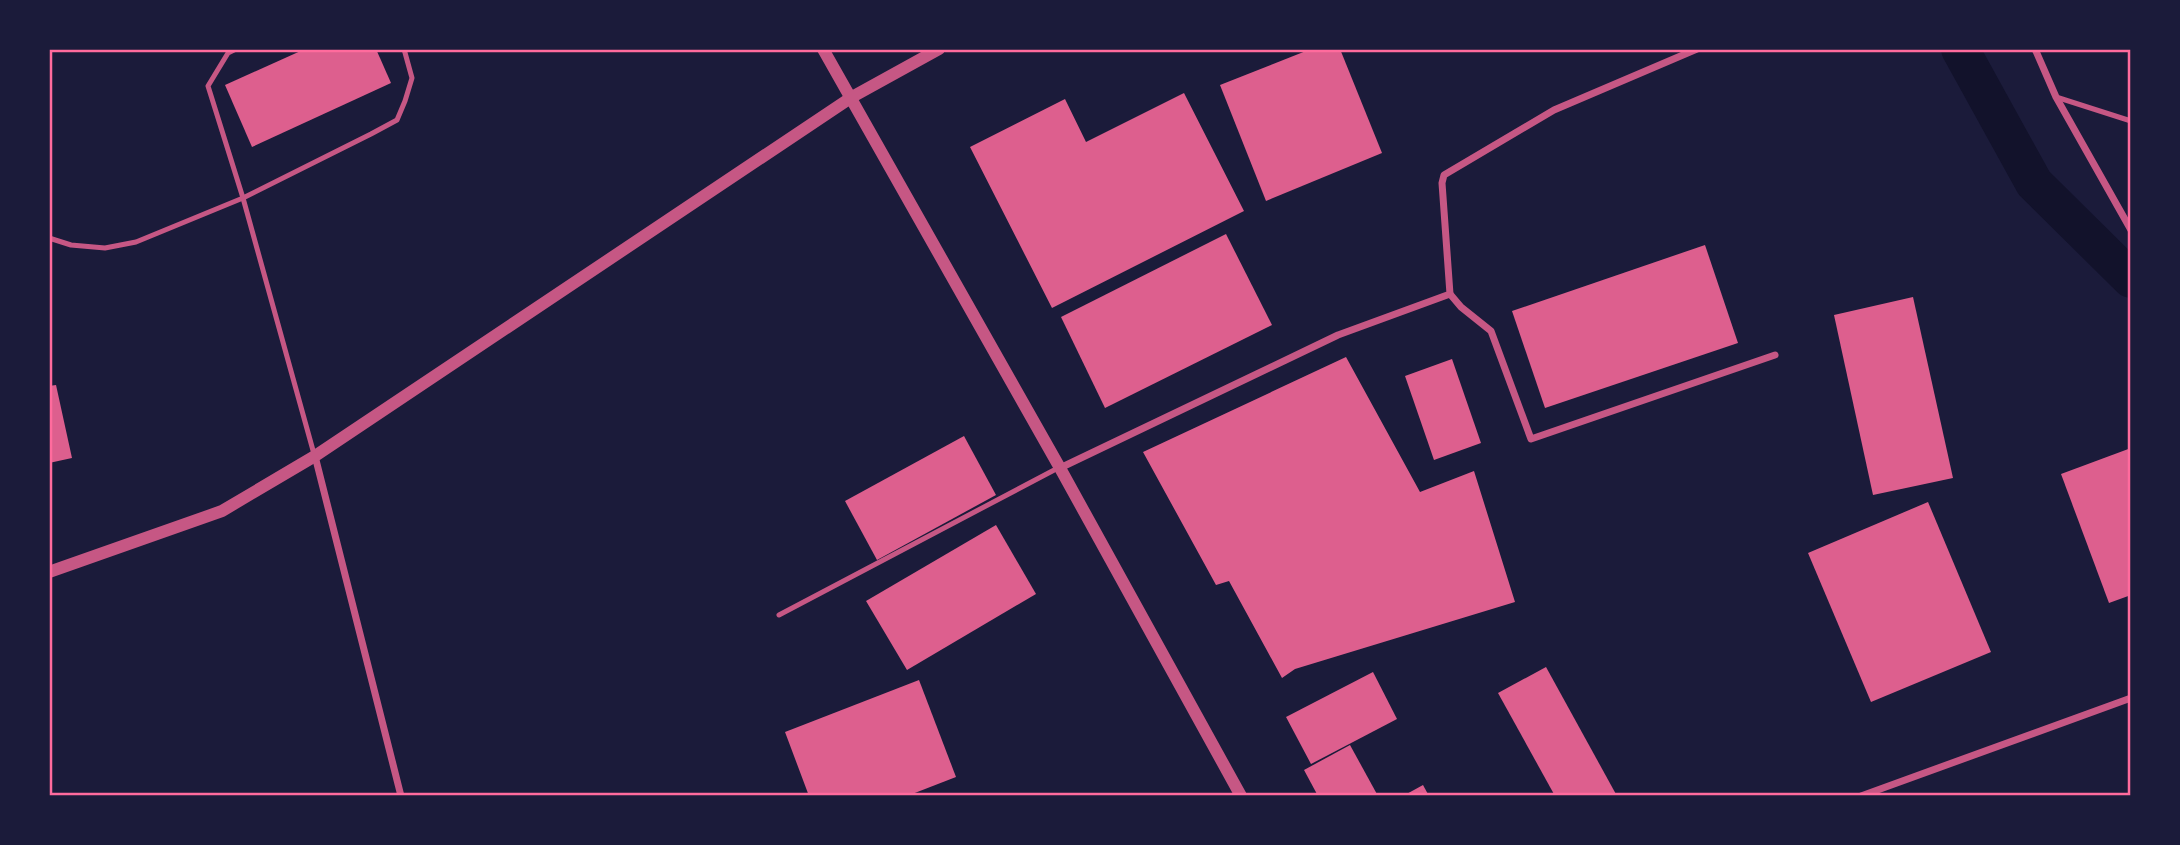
<svg xmlns="http://www.w3.org/2000/svg" width="2180" height="845" font-family="Manrope,sans-serif">
<style>
.lines{fill:none;stroke-linecap:round;stroke-linejoin:round}
.canal{stroke:#12122b;stroke-width:38}
.building{fill:#dd5f8e}
.service{stroke:#c65784;stroke-width:5}
.minor{stroke:#c65784;stroke-width:7}
.tertiary{stroke:#c65784;stroke-width:12}
.neatline{fill:none;stroke:#ff6b9d;stroke-width:2.5}
</style>
<rect width="100%" height="100%" fill="#1b1b3a"/>
<g class="lines">
<path class="canal" d="M1960,49l74,134 97,96"/>
</g>
<g class="building">
<path d="M305,49h71l15,34 -139,64 -27,-62z"/>
<path d="M1311,49h29l42,104 -116,48 -46,-116z"/>
<path d="M1184,93l60,118 -192,97 -82,-161 95,-48 21,43z"/>
<path d="M1226,234l46,91 -167,83 -44,-91z"/>
<path d="M1705,245l33,98 -193,65 -33,-97z"/>
<path d="M1913,297l40,181 -80,17 -39,-180z"/>
<path d="M1346,357l74,135 54,-21 41,131 -220,67 -13,9 -53,-97 -13,4 -73,-133z"/>
<path d="M1452,359l29,84 -47,17 -29,-84z"/>
<path d="M56,385l16,73 -23,5v-77z"/>
<path d="M964,436l32,59 -119,65 -32,-59z"/>
<path d="M2131,448v147l-22,8 -48,-129z"/>
<path d="M1928,502l63,150 -120,50 -63,-149z"/>
<path d="M996,525l40,69 -129,76 -41,-69z"/>
<path d="M1546,667l71,129h-62l-57,-103z"/>
<path d="M1373,672l24,47 -86,45 -25,-47z"/>
<path d="M919,680l37,97 -49,19h-98l-24,-64z"/>
<path d="M1350,745l28,51h-60l-14,-26z"/>
<path d="M1423,785l6,11h-26z"/>
</g>
<g class="lines">
<g class="service">
<path d="M236,49l-8,4 -20,33 35,112 71,256"/>
<path d="M2056,97l75,24"/>
<path d="M49,238l22,7 34,3 31,-6 107,-44 128,-64 26,-14 8,-19 7,-23 -8,-29"/>
<path d="M779,615l279,-147"/>
</g>
<g class="minor">
<path d="M2035,49l21,48 75,133"/>
<path d="M1450,294l11,13 30,24 40,108 244,-84"/>
<path d="M315,456l86,340"/>
<path d="M1060,468l278,-133 112,-41 -8,-111 2,-8 110,-65 143,-61"/>
<path d="M1861,796l270,-98"/>
</g>
<g class="tertiary">
<path d="M823,49l237,419 181,328"/>
<path d="M49,572l173,-61 93,-55 537,-359 87,-48"/>
</g>
</g>
<rect width="2180" height="845" fill="none" stroke="#1b1b3a" stroke-width="102"/>
<rect x="51" y="51" width="2078" height="743" class="neatline"/>
</svg>
